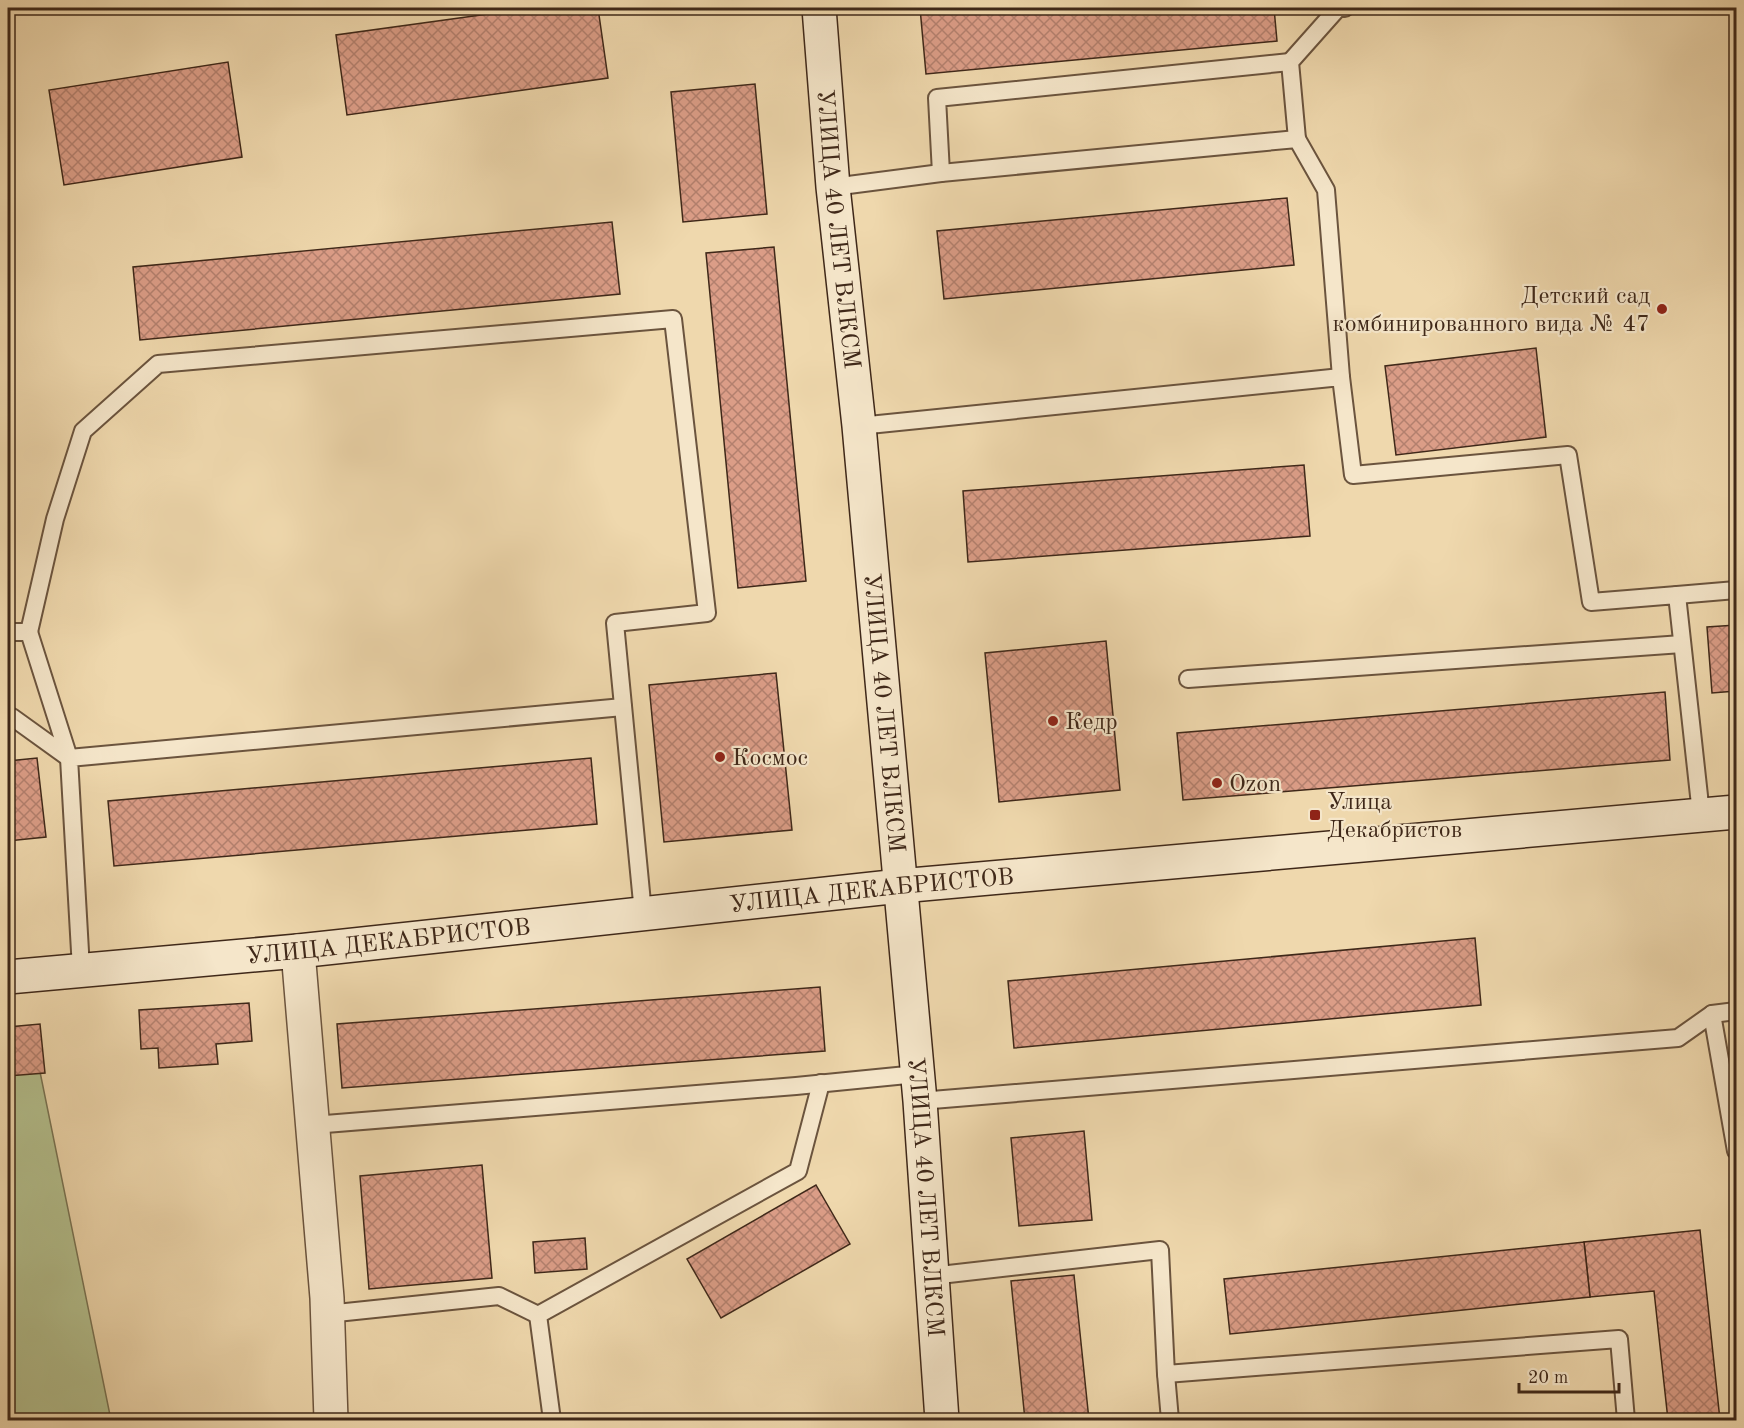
<svg xmlns="http://www.w3.org/2000/svg" width="1744" height="1428" font-family="'Old Standard TT',serif">
<style>
.pitch{fill:#b4c08e;stroke:#7a7454;stroke-width:1.5}
.building{fill:url(#building-cross-hatch);stroke:#3f2819;stroke-width:1.5}
.lines{fill:none;stroke-linecap:round;stroke-linejoin:round}
.service-casing{stroke:#6b543e;stroke-width:20}
.minor-casing{stroke:#6b543e;stroke-width:36}
.secondary-casing{stroke:#3f2819;stroke-width:36}
.service{stroke:#f5e6ca;stroke-width:16}
.minor{stroke:#f5e6ca;stroke-width:33}
.secondary{stroke:#f5e6ca;stroke-width:33}
.poi-dot{fill:#8f2418;stroke:#f5e6ca;stroke-width:2}
.labels{text-anchor:middle;stroke-width:4.5;stroke-linejoin:round;paint-order:stroke}
.street-label{font-size:24px;fill:#3f2819;stroke:#f5e6ca}
.poi-label{font-size:24px;fill:#3f2819;stroke:#f5e6ca;text-anchor:start}
</style>
<defs>
<pattern id="building-cross-hatch" width="8" height="8" patternUnits="userSpaceOnUse" patternTransform="scale(1.5)"><rect width="8" height="8" fill="#db9d87"/><path d="M0 0l8 8M0 8l8-8" fill="none" stroke="#b3806e"/></pattern>
</defs>
<rect width="100%" height="100%" fill="#efd8ad"/>
<filter id="stains"><feTurbulence type="fractalNoise" baseFrequency=".00333" numOctaves="4"/><feColorMatrix values="0 0 0 0 .2 0 0 0 0 .09 0 0 0 0 .02 0 0 0 .5 -.17"/></filter>
<radialGradient id="worn" r=".72"><stop offset=".6" stop-color="#630" stop-opacity="0"/><stop offset="1" stop-color="#630" stop-opacity=".3"/></radialGradient>
<path class="pitch" d="M39,1067l72,353h-103v-350z"/>
<g class="building">
<path d="M532,8h66l10,70 -261,37 -11,-80z"/>
<path d="M920,8h354l3,33 -351,33z"/>
<path d="M228,62l14,95 -178,28 -15,-95z"/>
<path d="M755,84l12,130 -84,8 -12,-130z"/>
<path d="M1287,198l7,67 -350,34 -7,-68z"/>
<path d="M612,222l8,72 -480,46 -7,-73z"/>
<path d="M774,247l32,334 -68,7 -32,-335z"/>
<path d="M1536,348l10,89 -150,18 -11,-89z"/>
<path d="M1304,465l6,71 -342,26 -5,-71z"/>
<path d="M1736,625v66l-24,2 -5,-66z"/>
<path d="M1106,641l14,149 -121,12 -14,-149z"/>
<path d="M776,673l16,157 -128,12 -15,-157z"/>
<path d="M1665,692l5,68 -487,40 -6,-67z"/>
<path d="M37,758l9,79 -38,4v-80z"/>
<path d="M591,758l6,66 -483,42 -6,-65z"/>
<path d="M1475,938l6,67 -467,43 -6,-67z"/>
<path d="M820,987l5,64 -483,37 -5,-64z"/>
<path d="M249,1003l3,38 -36,3 2,20 -59,4 -1,-20 -17,1 -2,-39z"/>
<path d="M40,1024l5,49 -37,3v-49z"/>
<path d="M1084,1131l8,89 -73,6 -8,-88z"/>
<path d="M482,1165l10,113 -123,11 -9,-113z"/>
<path d="M816,1185l34,59 -129,74 -34,-59z"/>
<path d="M1700,1230l20,190h-52l-14,-129 -64,6 -6,-55z"/>
<path d="M585,1238l2,31 -52,4 -2,-31z"/>
<path d="M1584,1242l6,55 -360,37 -6,-55z"/>
<path d="M1074,1275l15,145h-64l-14,-139z"/>
</g>
<g class="lines">
<defs>
<g id="service">
<path d="M1297,139l-7,-77 48,-54h7"/>
<path d="M941,173l-4,-75 353,-36"/>
<path d="M833,187l108,-14 356,-34 29,51 15,187"/>
<path d="M859,426l482,-49 12,98 215,-20 23,147 86,-7 24,219"/>
<path d="M1677,595l59,-5"/>
<path d="M8,632h21l40,126 -57,-41 -4,1"/>
<path d="M29,632l26,-113 28,-88 75,-67 515,-45 34,294 -92,10 28,290"/>
<path d="M1188,679l494,-35"/>
<path d="M81,969l-12,-211 554,-51"/>
<path d="M1712,1014l24,137"/>
<path d="M920,1101l758,-63 34,-24 24,-3"/>
<path d="M313,1125l483,-39 121,-12"/>
<path d="M931,1276l229,-26 6,124 453,-35 7,81"/>
<path d="M327,1314l172,-18 39,19"/>
<path d="M1166,1374l4,46"/>
<path d="M552,1420l-14,-105 260,-144 23,-88"/>
</g>
<path id="minor" d="M298,951l29,347 4,122"/>
<g id="secondary">
<path id="s1" d="M819,8l14,179 26,239 61,675 22,319"/>
<path id="s2" d="M8,977l290,-26 602,-65 836,-74"/>
</g>
</defs>
<use href="#service" class="service-casing"/>
<use href="#minor" class="minor-casing"/>
<use href="#secondary" class="secondary-casing"/>
<use href="#service" class="service"/>
<use href="#minor" class="minor"/>
<use href="#secondary" class="secondary"/>
</g>
<g class="poi-dot">
<circle cx="1662" cy="309" r="6"/>
<circle cx="1053" cy="721" r="6"/>
<circle cx="720" cy="757" r="6"/>
<circle cx="1217" cy="783" r="6"/>
<rect x="1309" y="809" width="12" height="12" rx="3"/>
</g>
<g class="labels">
<g class="street-label">
<text dy="8" stroke="none"><textPath href="#s1" startOffset="222">УЛИЦА 40 ЛЕТ ВЛКСМ</textPath></text>
<text dy="8" stroke="none"><textPath href="#s1" startOffset="708">УЛИЦА 40 ЛЕТ ВЛКСМ</textPath></text>
<text dy="8" stroke="none"><textPath href="#s2" startOffset="868">УЛИЦА ДЕКАБРИСТОВ</textPath></text>
<text dy="8" stroke="none"><textPath href="#s2" startOffset="382">УЛИЦА ДЕКАБРИСТОВ</textPath></text>
<text dy="8" stroke="none"><textPath href="#s1" startOffset="1194">УЛИЦА 40 ЛЕТ ВЛКСМ</textPath></text>
</g>
<g class="poi-label">
<text x="1650" y="303" text-anchor="end">Детский сад<tspan x="1650" dy="28">комбинированного вида № 47</tspan></text>
<text x="1065" y="729">Кедр</text>
<text x="732" y="765">Космос</text>
<text x="1229" y="791">Ozon</text>
<text x="1327" y="809">Улица<tspan x="1327" dy="28">Декабристов</tspan></text>
</g>
</g>
<rect width="1744" height="1428" fill="none" stroke="#efd8ad" stroke-width="30"/>
<rect x="9" y="9" width="1726" height="1410" fill="none" stroke="#3f2819" stroke-width="3"/>
<rect x="15" y="15" width="1714" height="1398" fill="none" stroke="#3f2819" stroke-width="1.5"/>
<path d="M1519 1383v9h100v-9" fill="none" stroke="#3f2819" stroke-width="3"/>
<text x="1528" y="1383" font-size="18" fill="#3f2819" stroke="#f5e6ca" stroke-width="4.5" paint-order="stroke">20 m</text>
<rect width="100%" height="100%" filter="url(#stains)"/>
<rect width="100%" height="100%" fill="url(#worn)"/>
</svg>
